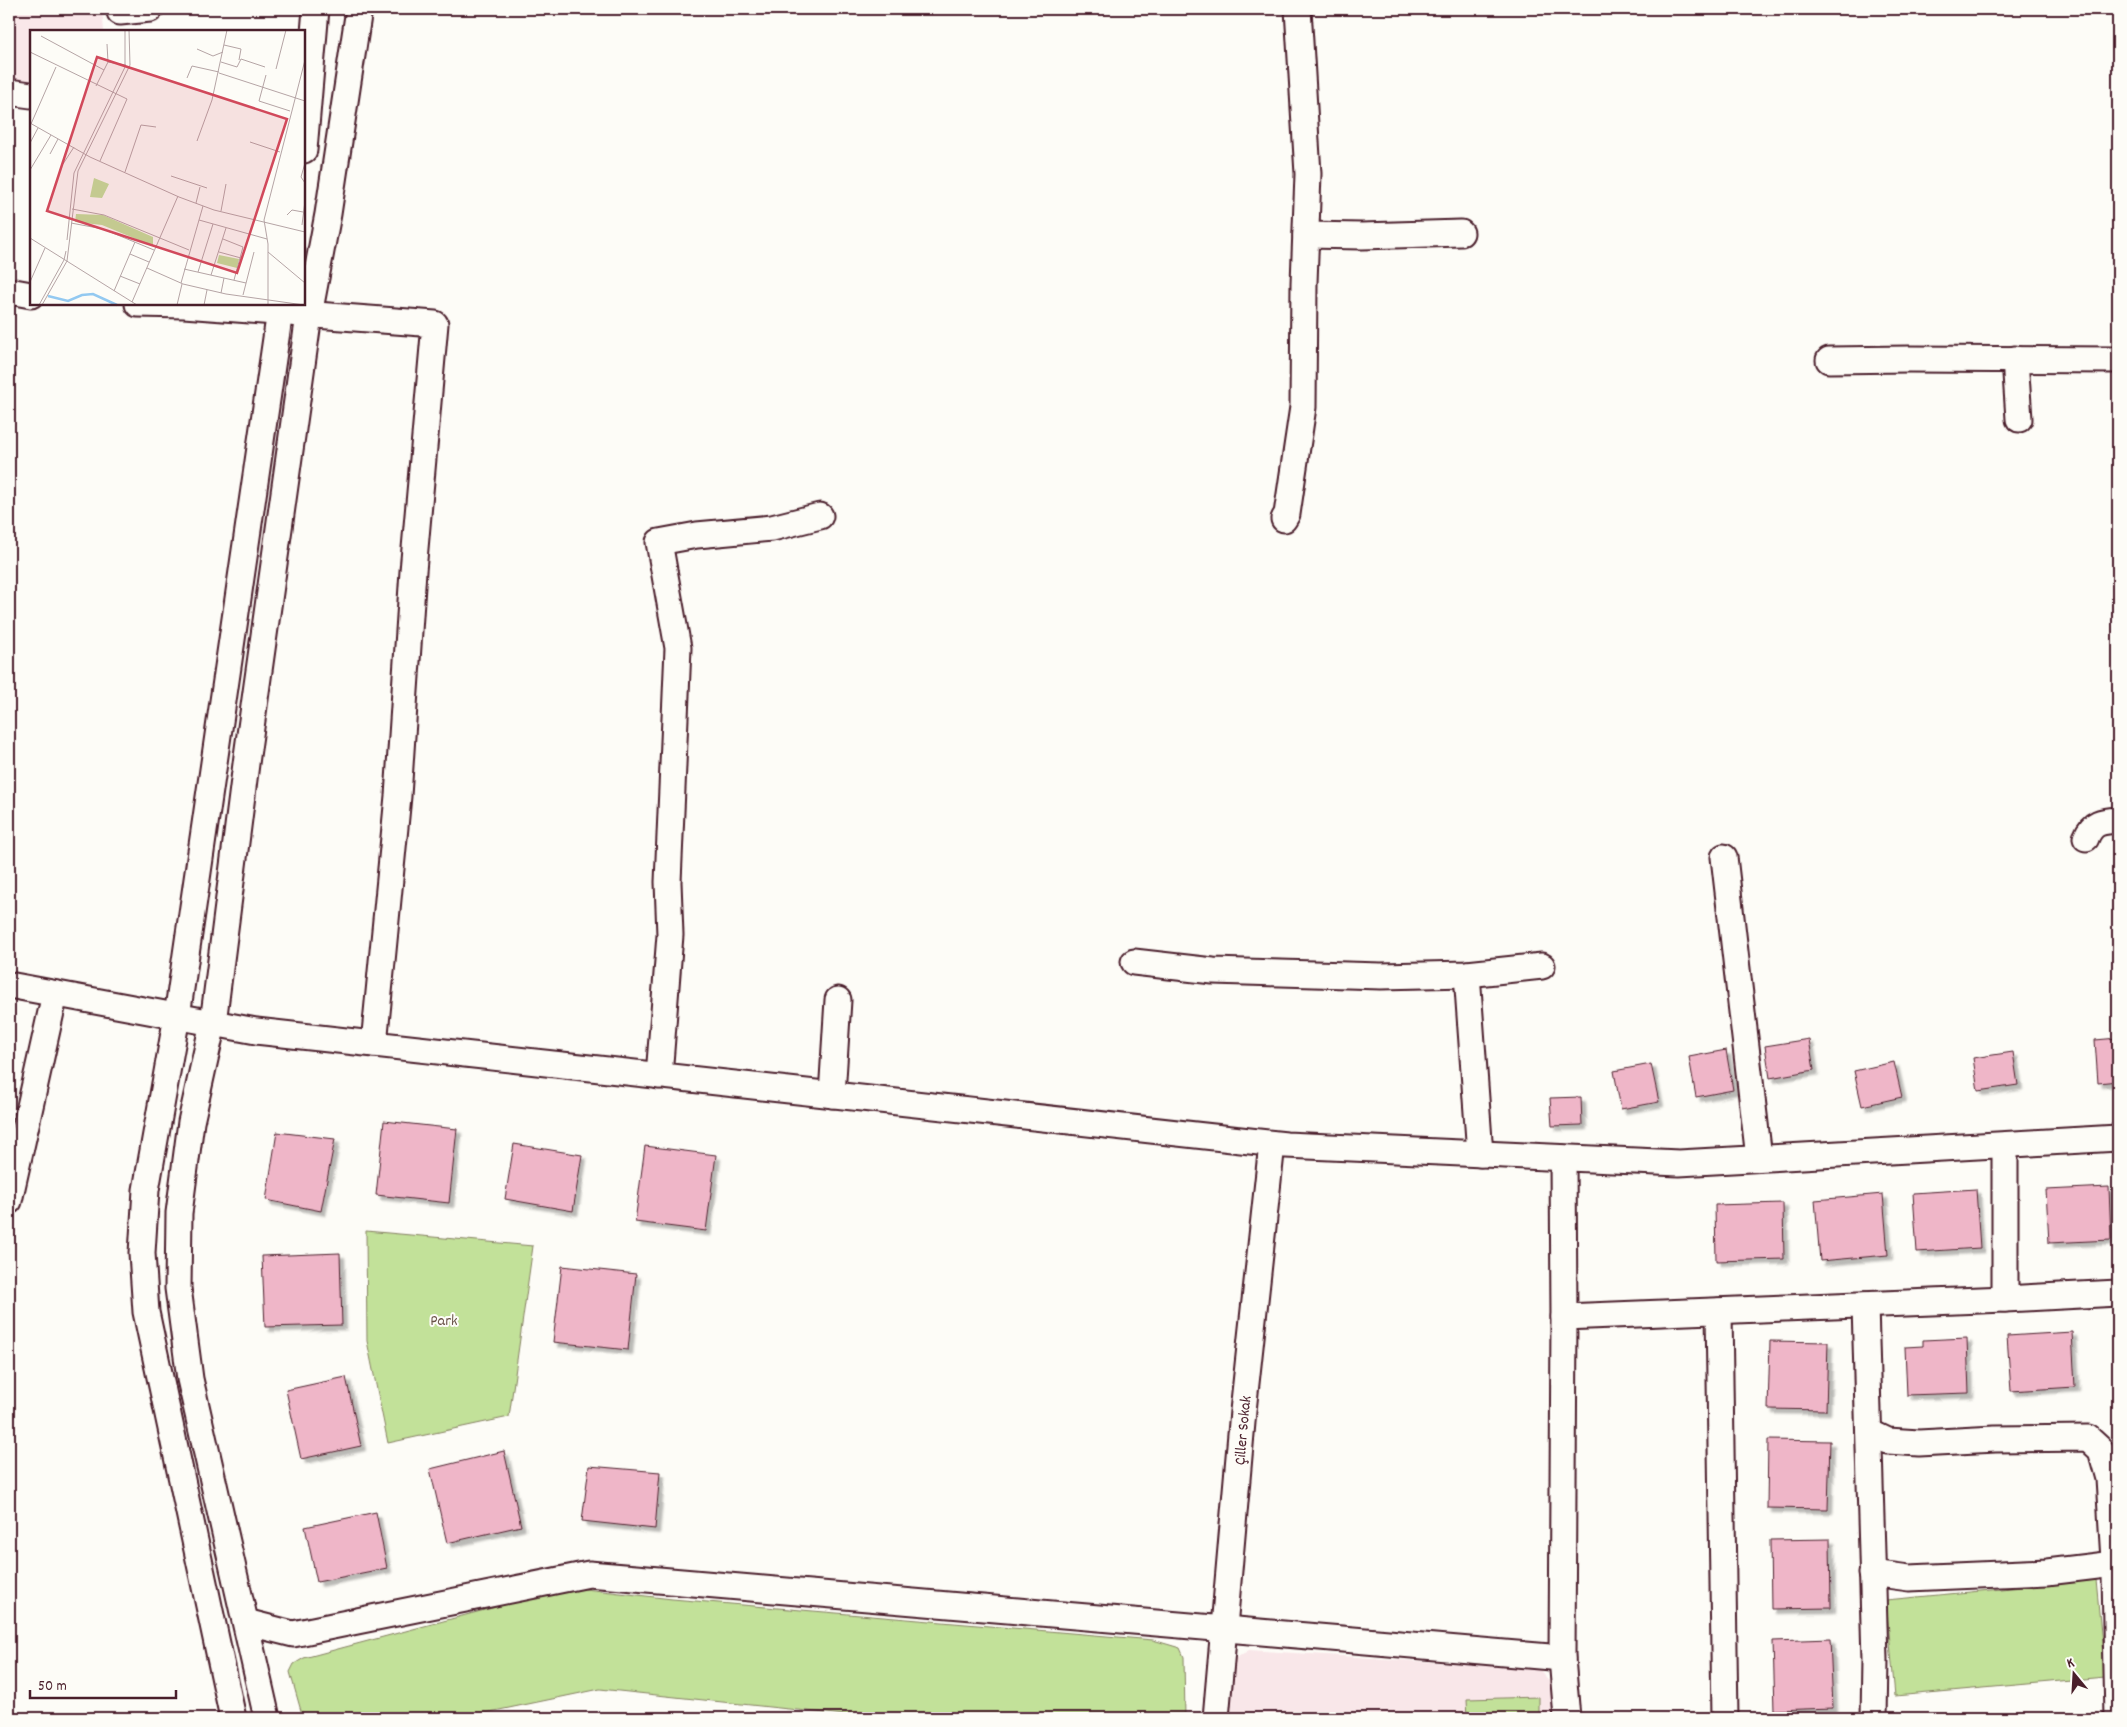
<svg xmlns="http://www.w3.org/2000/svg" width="2127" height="1727" font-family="Dekko,sans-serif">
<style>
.built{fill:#f9e7e9}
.green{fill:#c2e199;stroke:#868062}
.building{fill:#efb6c8;stroke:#4a1f2b;filter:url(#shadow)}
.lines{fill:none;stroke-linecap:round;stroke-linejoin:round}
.minor-casing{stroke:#4a1f2b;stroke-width:29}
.minor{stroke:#fdfcf7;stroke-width:25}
.labels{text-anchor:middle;stroke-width:4;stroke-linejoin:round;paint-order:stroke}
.park-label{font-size:16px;fill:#685046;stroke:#fdfcf7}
.street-label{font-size:16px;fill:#4a1f2b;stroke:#fdfcf7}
.inset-river{fill:none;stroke:#93c9f1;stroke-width:2.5}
.inset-road{fill:none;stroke:#b5a4a5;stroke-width:1}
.view{fill:#d1495b;fill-opacity:0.15;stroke:#d1495b;stroke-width:2.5}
.inset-edge{fill:none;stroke:#4a1f2b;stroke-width:2.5}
</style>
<defs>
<filter id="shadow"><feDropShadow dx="4.5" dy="4.5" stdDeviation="1" flood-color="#0004"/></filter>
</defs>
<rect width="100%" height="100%" fill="#fdfcf7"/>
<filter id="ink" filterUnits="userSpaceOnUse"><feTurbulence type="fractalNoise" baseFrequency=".02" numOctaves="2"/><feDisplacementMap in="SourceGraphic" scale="10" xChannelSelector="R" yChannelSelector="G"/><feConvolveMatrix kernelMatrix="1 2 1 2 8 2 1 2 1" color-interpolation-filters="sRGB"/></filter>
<g filter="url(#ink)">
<g class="built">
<path d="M9,9h93l2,22h-73v52l-22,-3z"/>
<path d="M1249,1650l290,19 12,14 1,35h-325l6,-58z"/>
</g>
<g class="green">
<path d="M366,1231l167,15 -24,171 -121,26 -21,-102z"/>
<path d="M2096,1580l9,97 -210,19 -9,-96z"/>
<path d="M576,1588l96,11 481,41 27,8 4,9 1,61h-312l-273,-29 -139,29h-158l-13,-46 4,-8 10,-6 241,-64z"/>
<path d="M1539,1697v21h-71l-1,-19z"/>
</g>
<g class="building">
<path d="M2118,1038v43l-20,2 -3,-43z"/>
<path d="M1809,1039l5,31 -44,8 -5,-32z"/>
<path d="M1726,1050l7,40 -37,7 -7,-40z"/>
<path d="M2013,1052l5,33 -40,6 -5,-33z"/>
<path d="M1894,1062l8,35 -40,9 -8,-35z"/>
<path d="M1651,1064l8,38 -38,7 -7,-38z"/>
<path d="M1581,1097l1,28 -30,1 -2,-28z"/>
<path d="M384,1121l73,8 -8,74 -73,-8z"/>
<path d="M277,1132l58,7 -14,72 -55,-11z"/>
<path d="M514,1144l68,11 -9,56 -68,-12z"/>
<path d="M645,1146l71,9 -10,76 -71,-9z"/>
<path d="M2109,1187l2,53 -62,3 -3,-53z"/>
<path d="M1976,1189l4,59 -63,4 -4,-59z"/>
<path d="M1883,1194l5,61 -68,6 -5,-61z"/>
<path d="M1783,1203l1,56 -68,2 -1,-56z"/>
<path d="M340,1253l2,72 -77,2 -3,-71z"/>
<path d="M562,1266l74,8 -8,76 -75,-8z"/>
<path d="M2072,1332l3,55 -64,4 -4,-55z"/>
<path d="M1967,1338l2,55 -62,2 -2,-48 18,-1v-6z"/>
<path d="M1770,1341l58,1 -2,68 -58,-1z"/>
<path d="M346,1377l15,69 -60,13 -15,-69z"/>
<path d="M1768,1440l62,1 -2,68 -61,-1z"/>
<path d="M504,1451l17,75 -74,17 -17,-74z"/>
<path d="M589,1466l71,6 -5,57 -73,-8z"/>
<path d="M376,1512l11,56 -70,14 -12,-55z"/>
<path d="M1830,1539l1,69 -60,1 -1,-69z"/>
<path d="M1830,1639l3,69 -58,2 -2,-69z"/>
</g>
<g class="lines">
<defs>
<g id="minor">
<path d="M120,12l30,-3"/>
<path d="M9,92l22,3"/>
<path d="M304,150l12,-141"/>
<path d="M1306,235l56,1 99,-3"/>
<path d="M9,291l22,4"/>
<path d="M138,304l46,1 251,19 -22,247 -15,225 -24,248"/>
<path d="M2015,359l4,60"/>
<path d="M1829,360l80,-1 209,1"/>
<path d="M1284,519l3,-5 16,-107 1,-124 4,-109 -10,-165"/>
<path d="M2086,838c6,-16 16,-17 32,-18"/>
<path d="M1724,857l35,301"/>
<path d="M1134,962l79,9 168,5 86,-2 75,-8"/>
<path d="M1467,974l13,180"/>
<path d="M9,985l247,46 1030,114 393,18 439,-25"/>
<path d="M659,1076l11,-141 -2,-53 10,-234 -19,-106 38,-7 75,-7 48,-12"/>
<path d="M832,1095l6,-95"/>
<path d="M1563,1158l1,159 441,-18 113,-6"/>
<path d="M9,1201l46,-207"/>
<path d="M2005,1299v-154"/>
<path d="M1865,1305l10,355 -1,58"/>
<path d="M1719,1311l6,407"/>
<path d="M1564,1317l-2,341 5,60"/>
<path d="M1869,1432l19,9 31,2 76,-4 93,-1 13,12 8,29 6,97 3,142"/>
<path d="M1872,1573l37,5 138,-6 67,-8"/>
<path d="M246,1622l47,12 296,-60 973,84"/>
<path d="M233,1718l-87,-406 -4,-59 4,-63 31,-174 104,-712"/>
<path d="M267,1718l-77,-339 -12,-91 1,-75 12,-91 22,-99 34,-267 62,-441 19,-101 31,-205"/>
<path id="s1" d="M1216,1718l27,-307 29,-267"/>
</g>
</defs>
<use href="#minor" class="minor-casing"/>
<use href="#minor" class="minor"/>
</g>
</g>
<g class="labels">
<g class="park-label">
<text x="444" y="1325">Park</text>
</g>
<g class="street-label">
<text dy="6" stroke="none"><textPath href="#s1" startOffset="289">Çiller Sokak</textPath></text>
</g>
</g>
<g transform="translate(30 30)">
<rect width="275" height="275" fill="#fdfcf7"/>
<path d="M64,148l15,6 -7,14 -12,-1zM46,184l27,1 50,22v9l-51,-21 -27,-3zM189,225l20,4 -2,9 -20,-5z" fill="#c2e199"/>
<path class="inset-river" d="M18,266l20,5 14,-6 11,-1 24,11"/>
<path class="inset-road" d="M11,6l63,34M194,15l17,4 -2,11M167,19l16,7 10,-4M0,22l97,47 -27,62M78,32l18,3M191,32l16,5 4,-8 24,8M246,39l10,-39M189,43l86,28M236,45l-7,26 31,10M157,48l5,-12 27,6M66,56l12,-24 -1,-18M0,93l60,34 89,40 35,13 91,22M1,94l25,-57M167,111l15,-41 15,-70M220,112l30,10M0,113l8,-15M20,124l8,-15M275,133l-4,14 4,6M33,134l11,-17M0,140l21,-35M95,142l16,-47 15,2M141,146l36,12M166,173l4,-16M173,176l-4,14 68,19M42,179l32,6 85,35M191,181l5,-27M257,185l5,-5 11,2M41,193l32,6 51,21M272,195l3,-24M0,208l107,67M193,209l20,8 -9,33M37,210l7,-67 51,-106v-37M189,222l22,6M238,222l37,31M100,224l19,8M117,238l36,16 43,10 78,11M154,239l62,14M168,242l15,-48M181,245l15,-47M90,246l20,8M0,252l15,-34M151,253l18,-63M84,261l21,-49M191,263l3,-15M213,265l11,-43M102,272l46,-106M9,275l25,-45 2,-9M12,275l25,-44 11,-90 52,-106 -1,-35M147,275l5,-21M174,275l3,-15M238,275v-61l-4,-24 41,-160"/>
<path class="view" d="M67,27l190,62 -50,154 -190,-62z"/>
<rect width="275" height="275" class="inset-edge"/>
</g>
<rect width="2127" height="1727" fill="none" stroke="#fdfcf7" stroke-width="30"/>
<rect x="15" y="15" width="2097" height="1697" fill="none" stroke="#4a1f2b" stroke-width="2" filter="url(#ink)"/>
<g transform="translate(2074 1674) rotate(342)" stroke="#fdfcf7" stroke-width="4" paint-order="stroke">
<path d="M0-4L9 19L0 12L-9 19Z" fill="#4a1f2b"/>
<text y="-8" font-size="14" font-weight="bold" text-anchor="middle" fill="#4a1f2b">K</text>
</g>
<path d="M30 1690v8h146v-8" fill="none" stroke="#4a1f2b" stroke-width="2.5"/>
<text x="38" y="1690" font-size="15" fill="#4a1f2b" stroke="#fdfcf7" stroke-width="4" paint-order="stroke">50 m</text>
</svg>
